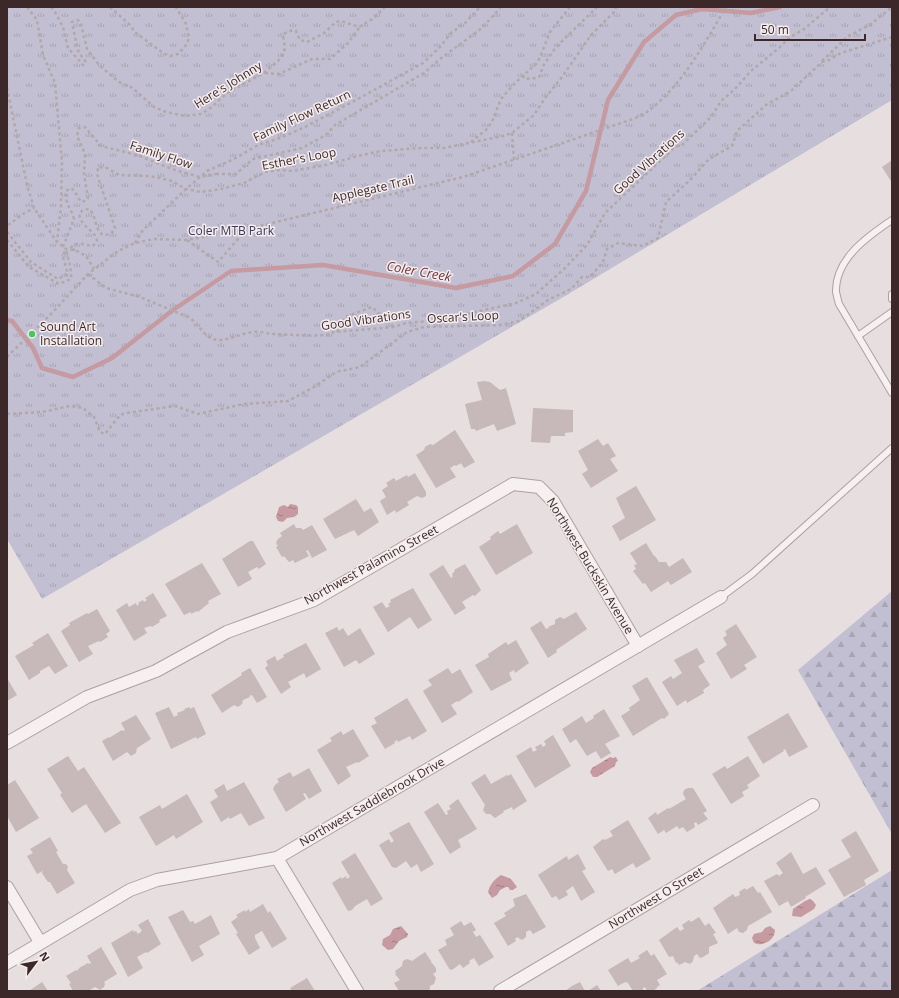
<svg xmlns="http://www.w3.org/2000/svg" width="899" height="998" font-family="'Open Sans',sans-serif">
<style>
.forest{fill:url(#forest-firs)}
.park{fill:url(#park-tufts)}
.water{fill:url(#water-ripples)}
.lines{fill:none;stroke-linecap:round;stroke-linejoin:round}
.stream{stroke:#c69aa1;stroke-width:4.5}
.building{fill:#c7b8b9}
.service-casing{stroke:#ada0a1;stroke-width:8}
.minor-casing{stroke:#ada0a1;stroke-width:14}
.path{stroke:#b3a8a9;stroke-width:2.5;stroke-dasharray:3 3;stroke-linecap:butt}
.service{stroke:#f6f0f1;stroke-width:6}
.minor{stroke:#f6f0f1;stroke-width:12}
.path-bridge{stroke:#b3a8a9;stroke-width:2.5;stroke-dasharray:3 3;stroke-linecap:butt}
.poi-dot{fill:#47c85d;stroke:#f5edee;stroke-width:1.5}
.labels{text-anchor:middle;stroke-width:3;stroke-linejoin:round;paint-order:stroke}
.street-label{font-size:12px;fill:#3d2829;stroke:#f5edee}
.park-label{font-size:12px;fill:#3a3658;stroke:#f5edee}
.poi-label{font-size:12px;fill:#3d2829;stroke:#f5edee;text-anchor:start}
.water-label{font-size:13px;font-style:italic;fill:#6f343b;stroke:#f5edee}
</style>
<defs>
<pattern id="forest-firs" width="22" height="20" patternUnits="userSpaceOnUse"><rect width="22" height="20" fill="#c1bfd1"/><path d="M5 1l3.5 6h-7zM16 11l3.5 6h-7z" fill="#a7a4b3"/></pattern>
<pattern id="park-tufts" width="24" height="20" patternUnits="userSpaceOnUse"><rect width="24" height="20" fill="#c1bfd1"/><path d="M3 7l-1-3M5 7V3M7 7l1-3M15 17l-1-3M17 17v-4M19 17l1-3" fill="none" stroke="#a7a4b3"/></pattern>
<pattern id="water-ripples" width="26" height="14" patternUnits="userSpaceOnUse"><rect width="26" height="14" fill="#c69aa1"/><path d="M2 4q2-2 4 0t4 0M15 11q2-2 4 0t4 0" fill="none" stroke="#a27e83"/></pattern>
</defs>
<rect width="100%" height="100%" fill="#e7dedf"/>
<g class="forest">
<path d="M892,591v243l-94,-164z"/>
<path d="M892,870v121h-195z"/>
</g>
<path class="park" d="M7,7h885v93l-332,199 -518,300 -35,-60z"/>
<g class="water">
<path d="M290,504l6,1 2,2v7l-4,3 -7,1 -4,4 -5,-1 -2,-4 3,-10 5,-2 4,2z"/>
<path d="M610,757l3,1 3,-1 2,4 -2,1 -1,4 -18,11h-4l-3,-5 2,-4z"/>
<path d="M501,875l10,4 6,8 -4,3h-3l-2,-3h-2l-6,3 -3,5 -5,3 -4,-6c2,-8 7,-13 13,-17z"/>
<path d="M810,899l3,2 3,4 -2,4 -13,8 -9,-1 1,-7 12,-8z"/>
<path d="M401,926l7,8 -1,3 -8,4 -6,8 -5,1 -6,-5 1,-6 7,-4 3,-6z"/>
<path d="M770,926l5,4c0,10 -12,17 -21,13l-2,-5 2,-4 8,-2 3,-4z"/>
</g>
<g class="lines">
<path class="stream" d="M7,320l5,1 21,27 9,20 31,9 39,-19 61,-48 58,-39 92,-6 133,23 57,-12 42,-32 31,-53 22,-91 36,-58 32,-27 26,-6 49,4 29,-6"/>
</g>
<g class="building">
<path d="M892,160v23l-10,-16z"/>
<path d="M485,381l5,1 10,8 6,-2 10,36 -19,7 -3,-7 -18,7 -1,-2h-4l-6,-25 17,-4 -5,-18z"/>
<path d="M533,408l40,2v22l-8,1v3h-14l-1,7 -19,-1z"/>
<path d="M455,430l20,32 -11,6 -3,-5 -5,3 -1,-1 -5,3 6,9 -20,11 -20,-33 8,-5 1,-3 5,-3 3,1z"/>
<path d="M598,439l5,7 5,-3 8,13 -6,3 8,12 -27,17 -9,-14 6,-4 -10,-19z"/>
<path d="M415,473l11,19v4l-4,2 -5,-2 -10,6 2,3 -13,8 -1,-3 -8,5 -7,-14 6,-4 -4,-7 6,-4 -2,-3 8,-5 2,3 11,-6 1,2z"/>
<path d="M636,486l20,34 -36,21 -8,-15 13,-8 -9,-20z"/>
<path d="M356,499l8,13 7,-4 8,14 -21,14 -4,-6 -19,9 -12,-20z"/>
<path d="M294,524l2,4h5l2,2 9,-5 15,25 -15,8 -4,-8 -2,1 3,5 -14,7 -2,-3 -4,2 -5,-6 -2,1 -6,-10 2,-1 -2,-3 2,-4 4,-3 -2,-3z"/>
<path d="M517,524l16,29 -37,22 -17,-28 12,-8 -1,-2 8,-6 2,3z"/>
<path d="M250,541h3l13,23 -7,5 -2,-2 -9,5 4,7 -14,8 -16,-28z"/>
<path d="M646,543l8,13h1l4,6h7l3,5 14,-9 9,14 -21,13 -3,-4 -17,11 -6,-9 -2,1 -10,-13 3,-2 -2,-4 3,-1 -7,-11z"/>
<path d="M202,563l19,31 -13,7 1,2 -11,9 -1,-1 -6,3v-2l-7,3 -19,-31z"/>
<path d="M465,564l16,26 -6,6 -2,-1 -11,7 4,6 -11,7 -26,-41 14,-9 8,13 2,-2 -1,-2 3,-3 -1,-1z"/>
<path d="M413,588l19,32 -14,9 -8,-12 -22,15 -15,-25 9,-5 4,6 4,-2 -2,-2 3,-2 -1,-2z"/>
<path d="M153,593l14,23 -8,4 1,2 -8,5 -1,-1 -7,2 3,5 -13,8 -18,-31 11,-7 2,4 7,-4 1,3 2,-2 -1,-1 5,-3 1,2 3,-2 -2,-2z"/>
<path d="M97,609l13,22 -4,3 2,3 -8,5 -1,-1 -11,5 5,8 -14,8 -18,-31 9,-6 -1,-2 18,-10 1,1z"/>
<path d="M576,612l11,17 -31,21 1,2 -9,6 -18,-30 11,-7 5,8 3,-1 -1,-1 7,-3v-4l5,-3 4,2z"/>
<path d="M736,624l21,33 -13,8 3,4 -16,10 -15,-26 11,-8 -4,-7 4,-3 -2,-4z"/>
<path d="M337,627l2,4 4,-3 5,8 12,-8 15,26 -16,10 -3,-4 -12,7 -19,-34z"/>
<path d="M48,633l20,33 -13,8 -6,-8 -9,5v2l-11,7 -14,-24 19,-11 -2,-2z"/>
<path d="M516,640l13,23 -14,10 -1,-3 -5,3 3,7 -21,11 -16,-26 14,-8 -1,-3 18,-12 2,3z"/>
<path d="M306,643l15,26 -15,9 -2,-5 -16,9 3,5 -10,7 -16,-26 3,-3 -2,-4 9,-5 2,5 7,-4 -1,-2z"/>
<path d="M697,648l8,14 -7,4 12,19 -7,5 1,3 -17,10 -1,-3 -9,6 -15,-24 9,-6 2,3 9,-6 -8,-13z"/>
<path d="M250,668l17,29 -10,6 -5,-8 -3,1 1,1 -7,3 -1,4 -4,3 -4,-2 -12,8 -11,-18 31,-20 -1,-2z"/>
<path d="M448,668l4,6 8,-5 13,23 -15,10 -1,-1 -6,4 6,9 -15,9 -19,-32 9,-6 -4,-5z"/>
<path d="M647,677l22,37 -5,5 -2,-1 -29,18 -12,-20 9,-6 -1,-2 11,-8 -8,-14z"/>
<path d="M7,678l10,17 -10,6z"/>
<path d="M407,698l20,33 -15,9 -2,-4 -12,6 -1,-2 -3,2 1,1 -10,6 -14,-23 6,-3 -3,-5z"/>
<path d="M169,707l5,10 4,-2 -1,-2 8,-3 -1,-1 6,-2v2l4,-2 12,27 -9,5 -1,-2 -25,12 -16,-36z"/>
<path d="M604,709l16,27 -15,8 6,9 -10,6 -5,-8 -9,5 -11,-17 -6,4 -8,-14 20,-13 4,7 8,-5 -1,-2z"/>
<path d="M788,713l20,34 -19,10 -4,-8 -2,1 1,1 -21,13 -16,-27z"/>
<path d="M136,715l15,24 -14,9 -1,5 -5,3 -4,-4 -14,9 -11,-20 7,-4v1l13,-8 1,1 2,-1 -4,-7z"/>
<path d="M353,729l16,27 -11,7 -1,-1 -11,5 5,9 -13,9 -21,-35 15,-9 -2,-3 11,-7 2,4z"/>
<path d="M553,735l18,31 -36,22 -19,-32 15,-9 2,5 4,-2 -2,-3 6,-3 2,3 3,-2 -2,-4z"/>
<path d="M68,756l10,15 6,-4 37,56 -16,10 -19,-29 -14,9 -12,-18 2,-2 -15,-24z"/>
<path d="M748,756l12,20 -13,9 2,3 -7,4 2,4 -13,8 -19,-30 13,-8 2,3z"/>
<path d="M309,768l13,23 -13,8 -4,-6 -2,1 3,5 -20,13 -13,-23 2,-4 4,-3 -2,-3 13,-7 3,5z"/>
<path d="M485,774l6,10 16,-9 1,1 3,-2 16,27 -14,9 -1,-3 -9,4 1,1 -9,6 -5,-4h-4l-3,-4 2,-5 -14,-22z"/>
<path d="M15,780l24,38 -23,14 -9,-16v-31z"/>
<path d="M244,782l21,36 -16,8 -8,-13 -11,6 -1,-2 -8,5 -11,-20 8,-5 -4,-7 10,-6 3,7z"/>
<path d="M688,788h5l14,23 -4,2 5,6 -10,6 -2,-3 -2,1 1,4 -8,5 -4,-5 -4,2 -2,-3 -11,7 -2,-3 -6,4 -10,-16 8,-6 1,3 11,-7 1,1 17,-10 -3,-5 1,-4z"/>
<path d="M187,794l16,28 -27,17 -2,-4 -18,11 -17,-29 21,-12 2,4z"/>
<path d="M458,799l19,30 -19,11 3,7 -11,7 -26,-42 14,-9 8,12 2,-1 -1,-3 4,-2 -2,-3z"/>
<path d="M628,820l23,39 -15,9 -3,-5 -18,11 -3,-5 -4,2 -15,-24 10,-8 2,1 8,-4 -3,-5z"/>
<path d="M409,822l25,42 -13,8 -4,-8 -6,4 -5,-7 -10,7 -4,-1 -13,-22 10,-6 2,4 3,-2 -5,-8z"/>
<path d="M856,831l23,40 -15,9 2,5 -22,12 -16,-27 23,-13 -10,-17z"/>
<path d="M50,837l8,14 -2,1 7,12h3l2,3 -1,3 8,13 -18,11 -7,-12h-2l-6,-9 1,-2 -6,3 -10,-18 6,-3 -3,-4z"/>
<path d="M791,852l12,22 13,-7 10,17 -21,13 1,1 -15,9 -3,-6 -9,5 -15,-25 13,-7 2,2 4,-3 -7,-10z"/>
<path d="M355,853l28,46 -12,7 -4,-7 -12,7 -3,4 -4,1 -16,-28 9,-6 1,2 4,-3 1,3 3,-2 -9,-15z"/>
<path d="M578,854l8,15 -4,2 13,21 -14,9 -8,-15 -7,5 2,4 -9,5 -3,-4 -4,2 -14,-23 29,-19 1,4z"/>
<path d="M753,886l5,7 2,-1 12,20 -24,14 -1,4 -4,3 -4,-1 -2,-4 -9,6 -15,-26 20,-14 2,3 5,-2 -1,-3 6,-4 1,2z"/>
<path d="M526,894l20,33 -13,7 -3,-4 -4,2v5l-4,3 -5,-3 -2,2 1,2 -8,5 -14,-23 12,-7 -2,-3 11,-7 -2,-7z"/>
<path d="M263,904l5,9 2,-2 17,28 -15,9 -10,-17 -7,4v3l5,10 -11,7 -13,-21 2,-1 -7,-11 7,-5 -2,-2 9,-5v2l4,-3 1,3z"/>
<path d="M183,910l7,12 3,-1 2,3 16,-9 9,19 -21,12 5,9 -12,7 -24,-45z"/>
<path d="M699,917l6,9 4,-3 7,10 -3,1 5,9 -9,4v6l-6,4 -3,1 -3,-4 -3,2 -1,5 -3,3 -5,-2 -6,3 -2,-3 -1,1 -3,-7 -4,1 -10,-17 18,-13 3,4 4,-2 -2,-4 7,-5 2,2z"/>
<path d="M148,919l13,25 -14,9 -1,-1 -9,5 6,11 -15,9 -17,-34 22,-13 1,2 2,-1 2,3 4,-3 -4,-6z"/>
<path d="M461,921l3,5 7,-4 5,8 -3,2 3,5 4,-2 14,22 -15,9 -5,-8 -5,3 1,2 -7,5 -3,-4 -8,6 -1,-1 -1,1 -12,-20 9,-5 -2,-5 9,-5 -4,-7z"/>
<path d="M101,947l16,27 -13,8 1,2 -1,3 -4,3 -5,-3 -7,4h-15l-4,-7 2,-1 -5,-7 10,-6v1l3,-2v-1l9,-5 1,1 2,-1 -4,-7z"/>
<path d="M647,950l4,6 3,-2 13,20 -10,6 3,5 -3,2v1l-4,3 -2,-1 -4,1 -2,-4 -2,1v3h-10l-5,-8 -3,-1 -7,4 -10,-16 20,-12 3,5 9,-5 -2,-2z"/>
<path d="M425,952l6,9v1l5,6v4l-3,2 3,4 -2,6 -4,2v3l-2,2h-29l-5,-8 6,-3 -5,-6 1,-1 -1,-2 7,-5 1,-5 4,-2 5,2z"/>
<path d="M307,978l8,13h-23l-2,-3z"/>
<path d="M42,982l6,9h-19z"/>
<path d="M580,982l5,9h-20l7,-5z"/>
<path d="M597,985l4,6h-13z"/>
</g>
<g class="lines">
<defs>
<g id="service">
<path d="M892,220c-24,16 -57,39 -56,72 1,4 2,9 3,12l53,89"/>
<path d="M892,294v5"/>
<path d="M858,336l34,-24"/>
<path d="M721,597l31,-23 140,-126"/>
</g>
<g id="minor">
<path d="M7,743l80,-46 69,-26 71,-39 87,-32 199,-116 26,3 14,14 85,145"/>
<path d="M277,858l80,133"/>
<path d="M7,887l33,55"/>
<path d="M7,963l123,-73 27,-10 120,-22 444,-261"/>
<path d="M500,991l313,-186"/>
</g>
</defs>
<use href="#service" class="service-casing"/>
<use href="#minor" class="minor-casing"/>
<g class="path">
<path d="M27,7l10,13 6,35 12,28 7,80 -1,43 -4,36"/>
<path d="M51,7l4,5 8,15 5,21 15,17 3,-3 -7,-9 -2,-6 -5,-25 6,-2 3,4 6,25 12,16 20,17 12,5 5,4 18,16 12,5 19,4 16,-2 11,-7 15,-14 37,-20 14,-12 5,-7 2,-6 -2,-12 2,-3 8,-3 3,1 4,9 7,2 17,-9 12,-11 5,-1 18,6 15,-9 11,-11"/>
<path d="M110,7l19,17 7,9 27,20 7,3 8,-2 9,-10 2,-6 -3,-14 -10,-17"/>
<path d="M570,7l-20,25 -10,25 -3,6 -14,13 2,3 10,-1 5,-2 3,-10 13,-19 41,-40"/>
<path d="M822,61l25,-24 24,-13 21,-17"/>
<path d="M265,73l14,1 33,-15h18l18,-16 11,-15"/>
<path d="M7,88l20,97 7,23 23,34 9,7 9,1 11,6 8,13"/>
<path d="M512,133l2,27"/>
<path d="M471,142l15,-12 6,-8 9,-23 14,-16 8,-7"/>
<path d="M216,174h20l17,-15 49,-11 24,-13 9,-10 89,-52 16,-14 42,-31 19,-21"/>
<path d="M8,225l15,-11 11,-6"/>
<path d="M7,232l24,30 27,17 10,-5 -5,-17 2,-7"/>
<path d="M7,240l22,27 30,17 12,-5c1,-11 -3,-19 -5,-30"/>
<path d="M187,240l31,22 28,-32"/>
<path d="M135,243l8,-13 43,-41 21,-18 25,-11 26,-15 22,-7 25,-11 51,-27 67,-37 17,-16 11,-14 14,-10 15,-16"/>
<path d="M63,247l11,-28c-3,-12 -9,-13 -8,-28l5,-3c5,3 6,10 11,14l5,-2 1,-2 -4,-24 1,-20 -8,-18 2,-8 6,-1 16,19 36,9 35,14 13,4"/>
<path d="M75,250l-5,-1c6,-9 13,-4 23,-3l4,-5c-2,-12 -14,-11 -18,-27l4,-4 6,-1c8,7 5,20 14,26 6,0 9,-1 12,-7l-18,-54 1,-7 9,1 12,7 30,1 11,2 12,3 14,8 15,3 20,-3 23,-6 21,-11 15,-2 12,1 30,-5 40,-11 19,-4 40,-3h23l59,-12 9,-3 22,-18 11,-17 17,-21 29,-42 23,-23 2,-5"/>
<path d="M88,274l18,14 34,9 48,20c10,5 14,18 25,22 13,4 27,-6 40,-7 7,-1 14,2 21,2 18,1 36,2 53,1l7,-3 60,-5 12,-4 33,-3 77,-17 11,-5 9,-4 28,-25 23,-24 18,-32 70,-66 7,-2 26,-25 5,-6 8,-13 13,-11 17,-19 29,-24 9,-9 15,-9 26,-22"/>
<path d="M337,332l8,-15 27,-10 22,20"/>
<path d="M7,357l44,-43 37,-40 30,-23 17,-8 20,-4 31,1 61,-11 216,-52 167,-57c6,-2 12,-5 17,-8 35,-26 57,-68 79,-105"/>
<path d="M7,414l35,-2 28,-6 13,2 11,9 6,15 5,2 15,-19 7,-2 48,-7 23,8 46,-10 44,-3 26,-14 22,-15 24,-5 47,-35 17,-5 77,-2 18,-4 29,-21 23,-11 11,-12h8l13,-15 4,-13 11,-6 25,3 15,-8 8,-36 24,-22 19,-21 23,-13 5,-15 29,-26 25,-14 31,-29 7,-2 12,-7 51,-16"/>
</g>
<use href="#service" class="service"/>
<use href="#minor" class="minor"/>
<path class="path-bridge" d="M185,173l15,4 16,-3"/>
</g>
<circle class="poi-dot" cx="32" cy="334" r="4"/>
<g class="labels">
<g class="street-label">
<text transform="translate(228 85) rotate(-32)" y="4">Here's Johnny</text>
<text transform="translate(302 116) rotate(-25)" y="4">Family Flow Return</text>
<text transform="translate(161 155) rotate(18)" y="4">Family Flow</text>
<text transform="translate(299 159) rotate(-11)" y="4">Esther's Loop</text>
<text transform="translate(649 162) rotate(-42)" y="4">Good Vibrations</text>
<text transform="translate(373 189) rotate(-13)" y="4">Applegate Trail</text>
<text transform="translate(463 317) rotate(-3)" y="4">Oscar's Loop</text>
<text transform="translate(366 320) rotate(-8)" y="4">Good Vibrations</text>
<text transform="translate(371 565) rotate(-29)" y="4">Northwest Palamino Street</text>
<text transform="translate(590 566) rotate(59)" y="4">Northwest Buckskin Avenue</text>
<text transform="translate(372 802) rotate(-30)" y="4">Northwest Saddlebrook Drive</text>
<text transform="translate(656 898) rotate(-31)" y="4">Northwest O Street</text>
</g>
<g class="park-label">
<text x="231" y="235">Coler MTB Park</text>
</g>
<g class="poi-label">
<text x="40" y="331">Sound Art<tspan x="40" dy="14">Installation</tspan></text>
</g>
<g class="water-label">
<text transform="translate(419 271) rotate(10)" y="5">Coler Creek</text>
</g>
</g>
<rect width="899" height="998" fill="none" stroke="#3d2829" stroke-width="16"/>
<g transform="translate(36 962) rotate(58)" stroke="#f5edee" stroke-width="3" paint-order="stroke">
<path d="M0-3L7 15L0 10L-7 15Z" fill="#3d2829"/>
<text y="-6" font-size="11" font-weight="bold" text-anchor="middle" fill="#3d2829">N</text>
</g>
<path d="M755 34v6h110v-6" fill="none" stroke="#3d2829" stroke-width="2"/>
<text x="761" y="34" font-size="12" fill="#3d2829" stroke="#f5edee" stroke-width="3" paint-order="stroke">50 m</text>
</svg>
